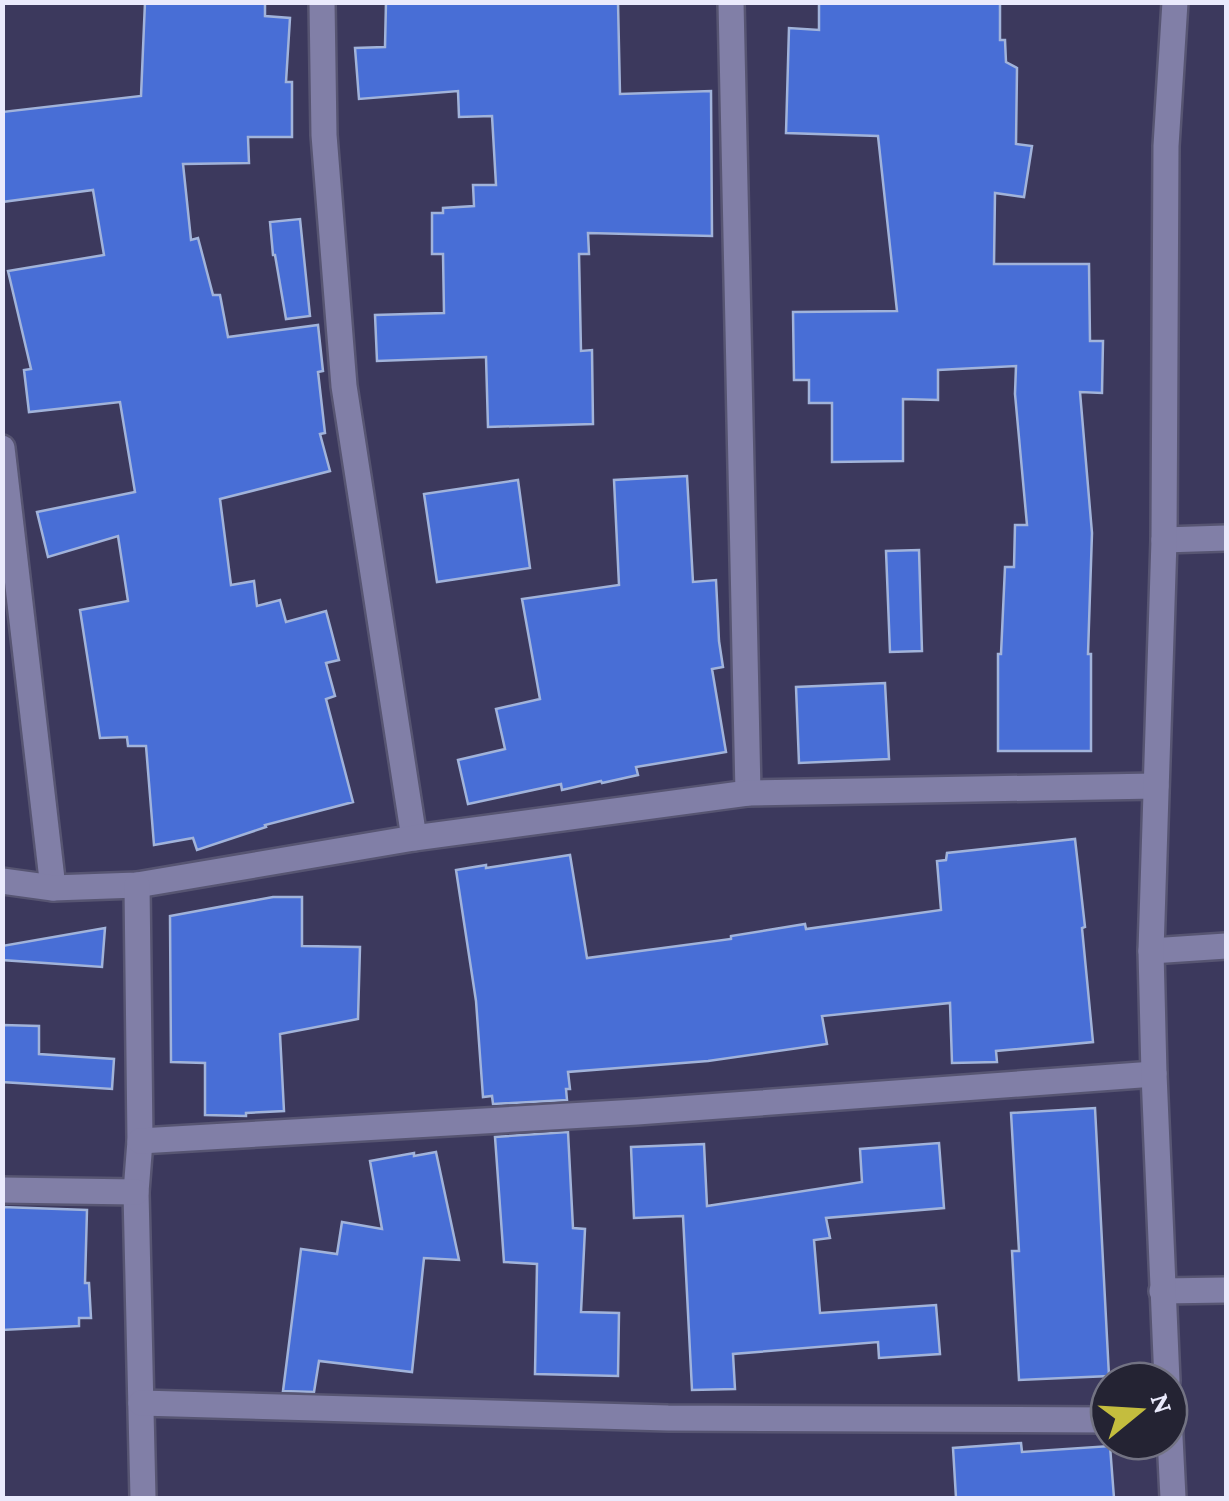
<svg xmlns="http://www.w3.org/2000/svg" width="1229" height="1501" font-family="'Crimson Pro',serif">
<style>
.building{fill:#486ed6;stroke:#a1b3da;stroke-width:2.5}
.lines{fill:none;stroke-linecap:round;stroke-linejoin:round}
.street-casing{stroke:#575572;stroke-width:30}
.secondary-casing{stroke:#575572;stroke-width:30}
.street{stroke:#817fa7;stroke-width:25}
.secondary{stroke:#817fa7;stroke-width:25}
</style>
<rect width="100%" height="100%" fill="#3c395d"/>
<g class="building">
<path d="M145,2h120v14l25,2 -4,64h6v55h-44l1,26 -66,1 8,76 7,-2 15,57h7l8,42 90,-12 5,46 -5,1 7,61 -5,1 10,37 -110,28 11,86 23,-4 3,25 23,-6 6,22 40,-11 13,49 -13,3 9,33 -9,3 27,103 -88,23 1,2 -69,23 -4,-12 -39,7 -8,-99h-18l-1,-9 -27,1 -20,-128 48,-9 -10,-65 -70,21 -11,-45 98,-20 -15,-90 -91,10 -5,-42 7,-1 -23,-98 96,-16 -11,-65 -91,12v-90l139,-16z"/>
<path d="M386,2h232l2,92 91,-3 1,145 -124,-3 1,21h-10l2,97 11,-1 1,74 -105,3 -2,-70 -109,4 -2,-46 69,-2 -1,-59h-11v-41h11v-5l31,-2 -1,-21h23l-4,-69 -33,1 -1,-26 -99,8 -4,-51 30,-1z"/>
<path d="M819,2h181v38h5l1,22 11,6 -1,76 16,2 -8,51 -29,-4 -1,71h95l1,77h13l-1,52 -22,-1 12,141 -4,121h3v97h-93v-97h3l4,-87h9l1,-42h12l-12,-131 1,-28 -78,4v30l-35,-1v62l-71,1v-59h-23v-23h-15l-1,-68 104,-1 -19,-175 -92,-3 3,-105 30,2z"/>
<path d="M300,219l10,97 -24,3 -11,-64h-2l-3,-33z"/>
<path d="M687,476l6,106 23,-2 3,61 4,26 -11,2 14,83 -90,15 2,8 -36,8 -1,-2 -39,9 -1,-6 -93,20 -10,-44 47,-11 -9,-40 44,-10 -18,-100 97,-14 -5,-105z"/>
<path d="M518,480l12,88 -93,14 -13,-88z"/>
<path d="M919,550l3,101 -32,1 -4,-101z"/>
<path d="M885,683l4,76 -90,4 -3,-76z"/>
<path d="M1075,839l10,88 -3,1 11,114 -97,9 1,11 -45,1 -2,-60 -128,13 5,28 -119,17 -140,11 2,17h-4l1,11 -74,4 -1,-8 -9,1 -7,-96 -20,-131 30,-5v3l84,-13 17,103 144,-19v-3l74,-12 1,5 135,-19 -4,-49 9,-1 1,-7z"/>
<path d="M273,897h29v49l58,1 -2,72 -78,15 4,77 -38,2v3l-41,-1v-52l-34,-1 -1,-146z"/>
<path d="M105,928l-3,39 -100,-7v-14z"/>
<path d="M2,1025l37,1v28l75,5 -2,30 -110,-7z"/>
<path d="M1095,1108l14,268 -90,4 -7,-129h7l-8,-138z"/>
<path d="M568,1132l5,96 12,1 -4,83 38,1 -1,63 -83,-2 2,-110 -33,-2 -9,-125z"/>
<path d="M939,1143l5,65 -118,10 4,20 -16,2 6,73 116,-8 4,49 -61,4 -1,-16 -145,12 2,35 -43,1 -9,-174 -49,2 -3,-71 73,-3 3,62 155,-24 -2,-33z"/>
<path d="M436,1152l23,108 -35,-2 -12,114 -93,-11 -5,31 -31,-1 18,-142 36,5 5,-32 40,7 -12,-68 44,-8v3z"/>
<path d="M2,1207l85,3 -2,73h4l2,35h-12v8l-77,4z"/>
<path d="M1021,1443l1,9 88,-6 4,52h-158l-3,-50z"/>
</g>
<g class="lines">
<defs>
<g id="street">
<path d="M322,2l2,133 20,251 70,452"/>
<path d="M731,2l17,791"/>
<path d="M2,448l51,440"/>
<path d="M1164,540l62,-2"/>
<path d="M2,881l51,7 84,-3 277,-47 334,-45 408,-7"/>
<path d="M137,885l3,256 -4,51 7,306"/>
<path d="M1151,951l75,-5"/>
<path d="M140,1141l497,-29 517,-38"/>
<path d="M2,1190l134,2"/>
<path d="M1162,1291l64,-1"/>
<path d="M141,1403l527,15 441,2"/>
</g>
<g id="secondary">
<path d="M1167,1381l-13,-307 -3,-123 13,-411 2,-394 9,-144"/>
<path d="M1169,1417l4,81"/>
</g>
</defs>
<use href="#street" class="street-casing"/>
<use href="#secondary" class="secondary-casing"/>
<use href="#street" class="street"/>
<use href="#secondary" class="secondary"/>
</g>
<rect width="1229" height="1501" fill="none" stroke="#eaeafc" stroke-width="10"/>
<g transform="translate(1139 1411) rotate(72)"><circle r="48" fill="#242333" stroke="#737383" stroke-width="2.5"/>
<path d="M0-8L18 38L0 25L-18 38Z" fill="#c4bd3e"/>
<text y="-15" font-size="28" font-weight="bold" text-anchor="middle" fill="#eaeafc">N</text>
</g>
</svg>
